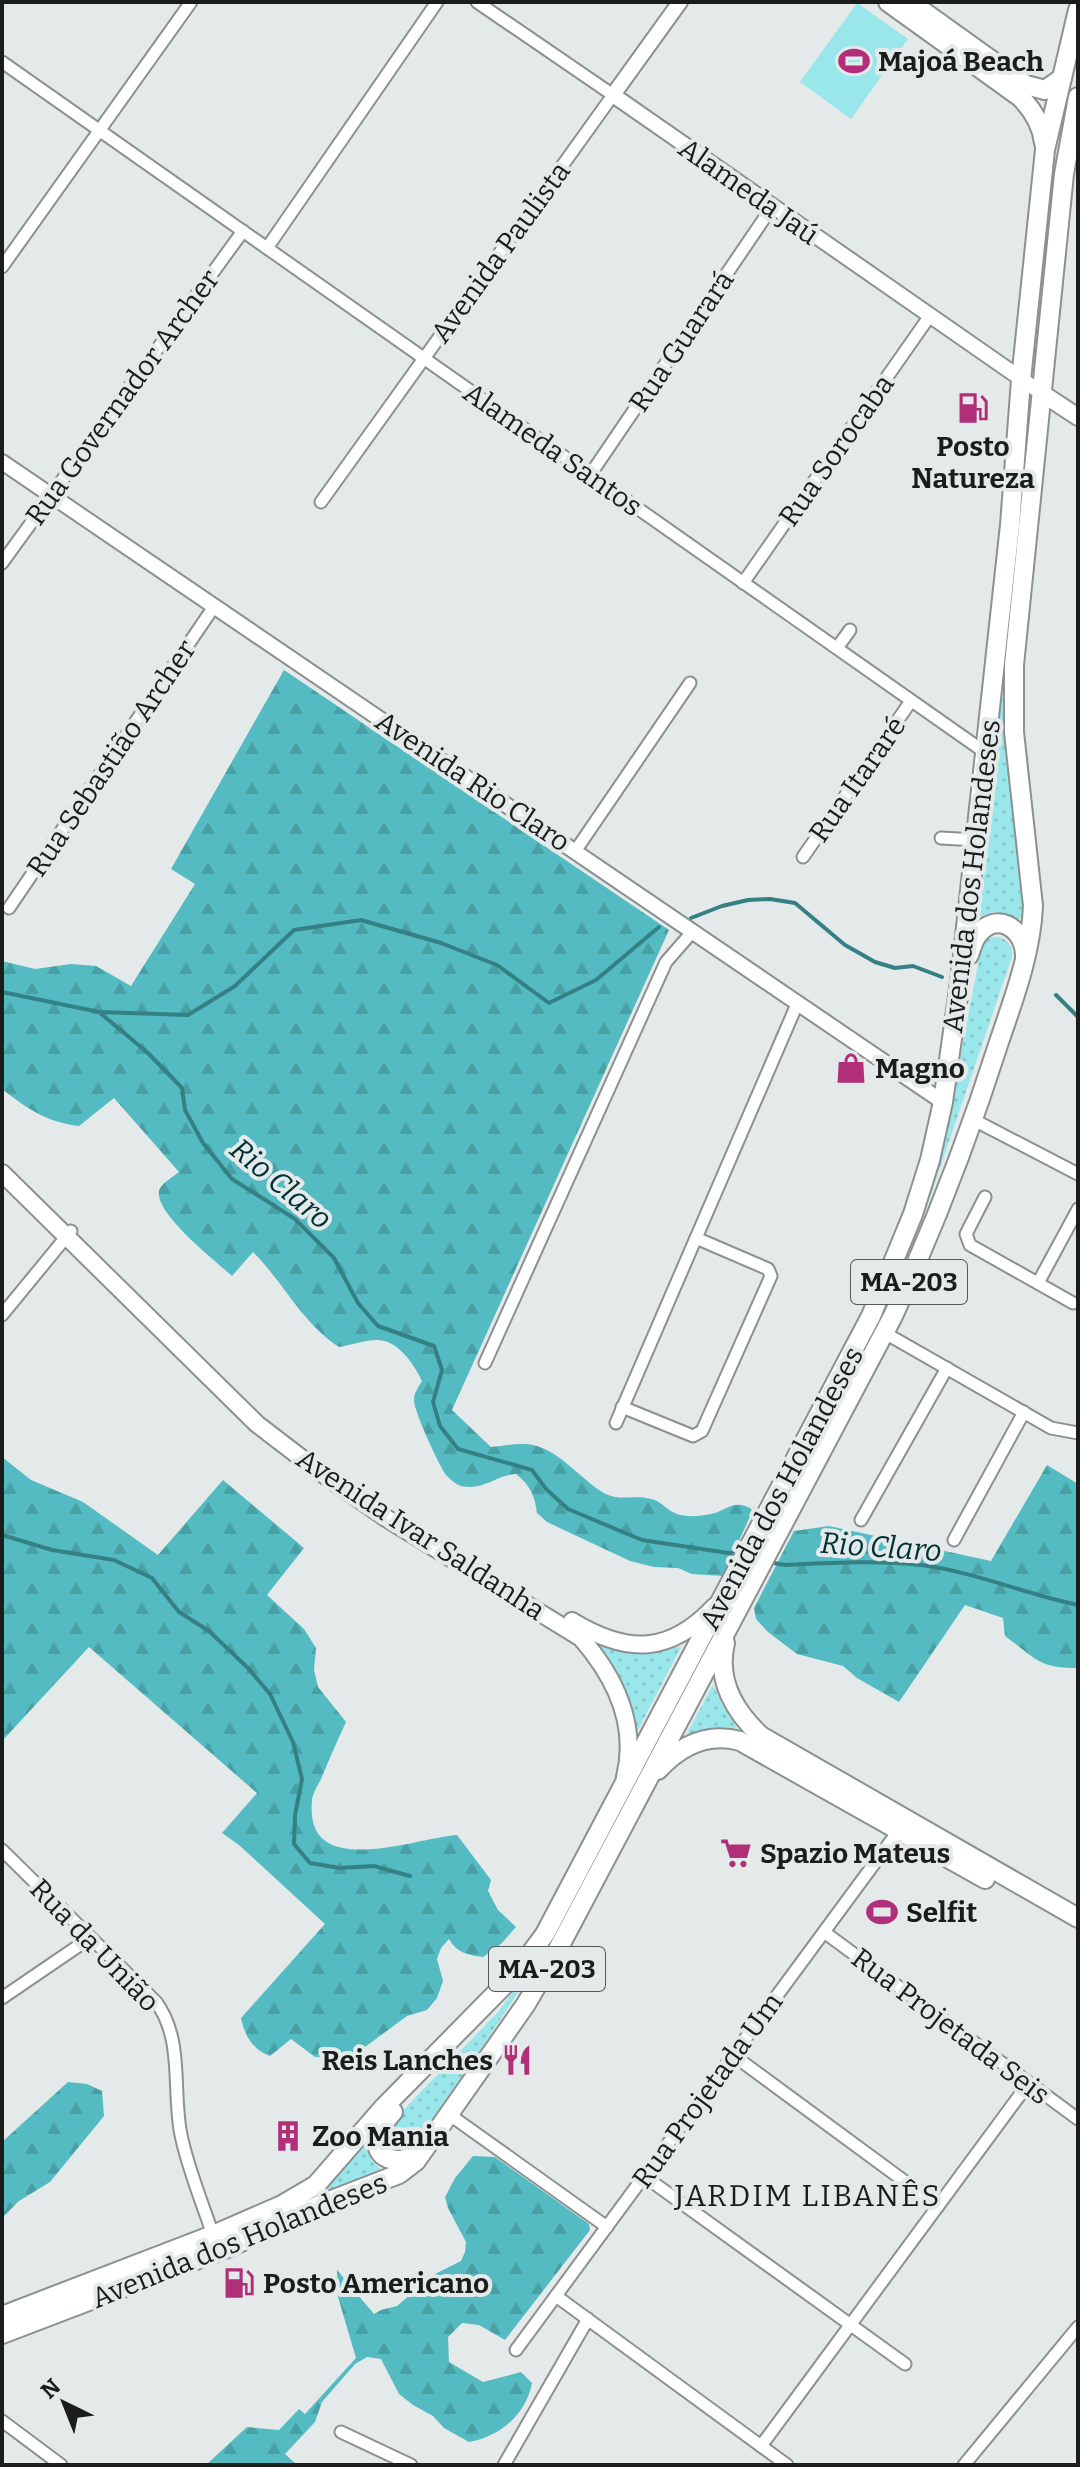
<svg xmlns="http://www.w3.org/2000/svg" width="1080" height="2467" font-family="Bitter,serif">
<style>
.green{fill:url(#green-dots)}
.forest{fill:url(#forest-firs)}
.pitch{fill:#9ae7eb}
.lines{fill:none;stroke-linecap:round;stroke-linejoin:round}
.stream{stroke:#358084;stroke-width:4}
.minor-casing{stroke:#8c9090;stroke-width:15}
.tertiary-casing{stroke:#8c9090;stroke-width:18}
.secondary-casing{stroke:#8c9090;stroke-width:20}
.primary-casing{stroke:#8c9090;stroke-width:22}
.minor{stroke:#fff;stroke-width:11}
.tertiary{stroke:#fff;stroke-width:14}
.secondary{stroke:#fff;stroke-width:16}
.primary{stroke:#fff;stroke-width:18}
.labels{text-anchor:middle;stroke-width:8;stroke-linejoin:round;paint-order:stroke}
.shield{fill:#e4e9e9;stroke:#575a5a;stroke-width:2}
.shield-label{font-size:26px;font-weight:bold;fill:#1b1d1d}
.poi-label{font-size:28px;font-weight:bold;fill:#1b1d1d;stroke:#e4e9e9;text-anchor:start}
.street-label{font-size:28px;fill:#1b1d1d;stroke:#e4e9e9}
.water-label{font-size:30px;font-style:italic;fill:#003235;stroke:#e4e9e9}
.neighbourhood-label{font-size:30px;letter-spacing:2px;fill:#1b1d1d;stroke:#e4e9e9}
</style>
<defs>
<pattern id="green-dots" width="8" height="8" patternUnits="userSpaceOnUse" patternTransform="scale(2)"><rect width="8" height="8" fill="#9ae7eb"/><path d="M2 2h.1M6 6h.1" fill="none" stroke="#84c6c9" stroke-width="1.8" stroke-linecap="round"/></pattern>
<pattern id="forest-firs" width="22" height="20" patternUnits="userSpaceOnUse" patternTransform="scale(2)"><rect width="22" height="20" fill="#53bbc1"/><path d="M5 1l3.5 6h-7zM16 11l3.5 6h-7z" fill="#48a0a5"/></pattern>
</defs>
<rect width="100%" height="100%" fill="#e4e9e9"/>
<g class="green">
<path d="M1000,697l4,2 20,212 -4,8 -26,-7 -18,5z"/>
<path d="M992,937c13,-1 21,6 20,20l-85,249 1,-11 17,-59 36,-187 6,-9z"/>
<path d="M589,1640l78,8 14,-1 -43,83 -2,-1 -7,-24z"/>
<path d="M713,1685l13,26 16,24 -26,-7 -30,7z"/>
<path d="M536,1960l1,3 -61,94 -62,87 -12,6 -11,-3 -5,-10 3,-12 110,-114z"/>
<path d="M361,2146l4,1 7,14 12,11 -71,29 2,-5z"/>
</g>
<g class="forest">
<path d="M284,670l385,260 -217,480 39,37c13,-1 29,-5 42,-2 29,7 47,34 71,48 16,9 30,1 47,6 10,2 17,12 26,15 12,4 32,2 43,-3 13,-6 19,-10 33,-1l-30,66 -31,-2 -14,-6 -24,-1 -24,-6 -83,-39 -10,-9c-2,-17 -7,-28 -21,-39 -20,1 -32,17 -55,12 -6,-2 -11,-7 -15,-11 -7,-10 -33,-65 -32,-76 0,-6 5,-13 8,-18 -8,-17 -24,-41 -45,-41 -12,0 -26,5 -38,7 -37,-24 -55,-64 -86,-95l-21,24c-15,-14 -83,-66 -72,-88 4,-6 14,-12 19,-16l-65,-74 -35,28c-33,-4 -51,-17 -77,-37v-128l33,8 36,-5 25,2 35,20 64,-102 -24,-15z"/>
<path d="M2,1457l29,23 52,22 75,53 65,-75 81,68 -37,47 37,34 12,19 -2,22 4,17 28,35c-9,19 -17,38 -25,57 -3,6 -9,15 -9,22 -8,81 103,37 145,34l34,45 -3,11 10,19 18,17 -15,17 -18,13c-16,-2 -27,-5 -34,-18l-8,9 -4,11 6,22 -6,17 -10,12 -20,6 -42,31 -19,8 -31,2 -24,-18 -21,17c-18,-7 -25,-20 -29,-38l84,-94 -86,-79 -17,-12 35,-40 -168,-146 -87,94z"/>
<path d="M1047,1465l31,19v184c-39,1 -44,-11 -73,-32l-2,-18 -38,-13 -66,97 -42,-24 -14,-12 -46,-12 -29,-22 -12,-13 -2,-11 40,-77 35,-5 162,35z"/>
<path d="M68,2082l19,2 15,7 2,25 -54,66 -31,19 -17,17v-76z"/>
<path d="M473,2156l22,1 94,67 1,6 -85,110 -26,-15 -17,-2 -14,14 1,25 34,20 38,-10 11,11c-6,32 -32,53 -63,59l-25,-14 -11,-12 -20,-11 -14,-11 -18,-35 -14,-2 -12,7 -33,38 -7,20 -30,32 12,11h-91l41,-38 32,3 20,-21 6,5 51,-56 -18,-61 -1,-27 37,44 7,-4 16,-4 38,-32 26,-13 4,-9 1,-10 -18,-34 -3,-11 10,-19z"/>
</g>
<path class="pitch" d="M857,3l51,36 -57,80 -51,-37z"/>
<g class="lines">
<g class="stream">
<path d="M691,918l31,-12 26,-6 22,-1 25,4 50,42 30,17 20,6 18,-2 29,11"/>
<path d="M2,992l97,20 49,41 34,35 3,22 18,33 29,36 63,40 39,39 24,45 20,23 56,20 8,24 -9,32 7,24 18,23 74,21 14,19 22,20 74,31 93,14"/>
<path d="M1056,995l22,22"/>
<path d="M99,1012l89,3 47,-29 59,-56 67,-10 80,23 56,22 52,38 47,-23 63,-53"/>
<path d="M2,1535l50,15 62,10 38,18 27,34 30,19 39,37 22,26 23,48 9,37 -7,36 -1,29 16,19 30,5 34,-2 36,10"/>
<path d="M774,1563l11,2c43,-2 93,-5 136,0 54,7 104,29 157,40"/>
</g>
<defs>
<g id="minor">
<path d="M2,62l984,691"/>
<path d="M267,248l170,-246"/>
<path d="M2,267l189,-265"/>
<path d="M590,475l182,-268"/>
<path d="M321,502l292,-407 -136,-93"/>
<path d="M2,563l241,-332"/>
<path d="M743,583l186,-266"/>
<path d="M837,648l13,-18"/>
<path d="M941,838l35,2"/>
<path d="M576,850l114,-167"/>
<path d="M803,857l108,-156"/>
<path d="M9,908l204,-300"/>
<path d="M974,1120l104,54"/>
<path d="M985,1197l-19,37 4,11 103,58"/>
<path d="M1038,1283l40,-74"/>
<path d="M2,1315l69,-84"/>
<path d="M885,1333l166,95 27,5"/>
<path d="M485,1363l181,-401 27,-31"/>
<path d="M622,1407l71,29 9,-5 69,-155 -3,-7 -72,-31"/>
<path d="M616,1423l182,-421"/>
<path d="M861,1520l86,-152"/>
<path d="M954,1540l70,-128"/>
<path d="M2,1850l154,152c28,37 16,90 25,133 7,34 21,67 32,100"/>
<path d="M824,1932l254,187"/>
<path d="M2,1998l88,-60"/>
<path d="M733,2055l205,151"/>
<path d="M450,2115l157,112"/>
<path d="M644,2176l261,188"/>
<path d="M556,2296l231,169"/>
<path d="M516,2350l383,-520"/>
<path d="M2,2421l59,44"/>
<path d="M341,2432l70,33"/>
<path d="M761,2446l267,-362"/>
<path d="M504,2465l84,-146"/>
<path d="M964,2465l114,-138"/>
</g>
<g id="tertiary">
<path d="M680,2l-67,93 430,299"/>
<path d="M2,462c313,215 629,425 941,640"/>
</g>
<g id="secondary">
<path d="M1043,394l35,23"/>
<path d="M2,1173l255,251 56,43 73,51 195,120c34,39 57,87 44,139"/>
<path d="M572,1621c56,34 98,33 143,-15"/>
</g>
<g id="primary">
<path d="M888,2l132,95c13,13 22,28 24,46"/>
<path d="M910,2l116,83 19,5 17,-12"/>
<path d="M969,955c2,-6 4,-13 7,-18 19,-28 49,-9 49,19"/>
<path d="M725,1643c-9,37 10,69 36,93l317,182"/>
<path d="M658,1770c22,-24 49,-38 82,-29l245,138"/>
<path d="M393,2112c-6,7 -13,13 -15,22 -7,26 21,32 39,20"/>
<path d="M2,2316l211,-81 69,-30 34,-20 68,-78 133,-135 28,-38 326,-618 42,-102 17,-54 13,-58 17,-120 50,-457 11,-145 24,-230 33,-140"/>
<path d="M2,2334l228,-87 89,-42 80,-31 17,-13 110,-157 31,-53 336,-635c41,-89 76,-180 106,-274 15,-44 32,-89 34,-136l-19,-174v-67l50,-491 14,-77"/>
</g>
</defs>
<use href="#minor" class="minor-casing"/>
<use href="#tertiary" class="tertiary-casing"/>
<use href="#secondary" class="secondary-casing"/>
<use href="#primary" class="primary-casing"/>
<use href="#minor" class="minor"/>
<use href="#tertiary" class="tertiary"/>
<use href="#secondary" class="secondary"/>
<use href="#primary" class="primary"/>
</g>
<defs>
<symbol id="stadium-bare" viewBox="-9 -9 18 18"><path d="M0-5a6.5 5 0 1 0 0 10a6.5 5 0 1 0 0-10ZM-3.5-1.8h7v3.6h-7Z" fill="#b12e78" stroke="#e4e9e9" stroke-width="2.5" paint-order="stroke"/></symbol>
<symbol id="fuel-bare" viewBox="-9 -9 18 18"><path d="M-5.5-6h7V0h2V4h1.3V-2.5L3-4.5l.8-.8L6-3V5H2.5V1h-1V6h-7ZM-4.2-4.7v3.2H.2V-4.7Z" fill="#b12e78" stroke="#e4e9e9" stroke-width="2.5" paint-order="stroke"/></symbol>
<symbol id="shop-bare" viewBox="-9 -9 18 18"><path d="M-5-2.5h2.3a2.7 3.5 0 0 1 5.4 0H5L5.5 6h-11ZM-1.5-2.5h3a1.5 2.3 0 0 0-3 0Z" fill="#b12e78" stroke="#e4e9e9" stroke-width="2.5" paint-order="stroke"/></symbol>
<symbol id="supermarket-bare" viewBox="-9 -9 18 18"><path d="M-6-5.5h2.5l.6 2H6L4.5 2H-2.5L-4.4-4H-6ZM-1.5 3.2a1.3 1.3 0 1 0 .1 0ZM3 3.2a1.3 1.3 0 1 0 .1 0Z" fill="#b12e78" stroke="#e4e9e9" stroke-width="2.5" paint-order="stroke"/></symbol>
<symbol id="restaurant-bare" viewBox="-9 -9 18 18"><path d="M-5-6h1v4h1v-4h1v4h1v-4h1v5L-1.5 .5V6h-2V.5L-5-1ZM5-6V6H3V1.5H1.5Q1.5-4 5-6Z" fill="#b12e78" stroke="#e4e9e9" stroke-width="2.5" paint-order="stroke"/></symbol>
<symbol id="building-bare" viewBox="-9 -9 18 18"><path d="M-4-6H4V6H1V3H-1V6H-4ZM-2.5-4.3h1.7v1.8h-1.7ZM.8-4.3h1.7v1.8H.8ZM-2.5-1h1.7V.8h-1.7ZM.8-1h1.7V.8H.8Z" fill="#b12e78" stroke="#e4e9e9" stroke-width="2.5" paint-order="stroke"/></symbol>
</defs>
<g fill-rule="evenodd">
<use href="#stadium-bare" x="832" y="39" width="44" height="44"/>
<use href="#fuel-bare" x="951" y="386" width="44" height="44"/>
<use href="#shop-bare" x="829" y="1046" width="44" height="44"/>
<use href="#supermarket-bare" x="714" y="1831" width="44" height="44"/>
<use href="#stadium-bare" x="860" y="1890" width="44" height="44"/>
<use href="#restaurant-bare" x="495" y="2038" width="44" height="44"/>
<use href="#building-bare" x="266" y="2114" width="44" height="44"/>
<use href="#fuel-bare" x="217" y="2261" width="44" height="44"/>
</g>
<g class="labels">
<g class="shield">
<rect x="851" y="1260" width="116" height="44" rx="6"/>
<rect x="489" y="1947" width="116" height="44" rx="6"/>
</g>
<g class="shield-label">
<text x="909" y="1291">MA-203</text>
<text x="547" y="1978">MA-203</text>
</g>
<g class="poi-label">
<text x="878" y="71">Majoá Beach</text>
<text x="973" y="456" text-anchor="middle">Posto<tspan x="973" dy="32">Natureza</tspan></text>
<text x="875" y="1078">Magno</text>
<text x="760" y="1863">Spazio Mateus</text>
<text x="906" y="1922">Selfit</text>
<text x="493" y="2070" text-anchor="end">Reis Lanches</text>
<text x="312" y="2146">Zoo Mania</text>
<text x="263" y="2293">Posto Americano</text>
</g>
<g class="street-label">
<text transform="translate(749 191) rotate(35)" y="10">Alameda Jaú</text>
<text transform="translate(500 252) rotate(-54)" y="10">Avenida Paulista</text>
<text transform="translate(681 341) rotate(-56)" y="10">Rua Guarará</text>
<text transform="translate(122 397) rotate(-54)" y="10">Rua Governador Archer</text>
<text transform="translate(553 449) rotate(35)" y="10">Alameda Santos</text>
<text transform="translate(836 450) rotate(-55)" y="10">Rua Sorocaba</text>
<text transform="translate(111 758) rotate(-56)" y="10">Rua Sebastião Archer</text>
<text transform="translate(857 779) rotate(-55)" y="10">Rua Itararé</text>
<text transform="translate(473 781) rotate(34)" y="10">Avenida Rio Claro</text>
<text transform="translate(971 876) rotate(-83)" y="10">Avenida dos Holandeses</text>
<text transform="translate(781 1488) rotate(-62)" y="10">Avenida dos Holandeses</text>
<text transform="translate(421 1534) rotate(33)" y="10">Avenida Ivar Saldanha</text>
<text transform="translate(95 1945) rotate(46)" y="10">Rua da União</text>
<text transform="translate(951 2026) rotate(37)" y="10">Rua Projetada Seis</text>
<text transform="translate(707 2090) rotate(-54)" y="10">Rua Projetada Um</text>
<text transform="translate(239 2240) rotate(-22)" y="10">Avenida dos Holandeses</text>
</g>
<g class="water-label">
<text transform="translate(281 1184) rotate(40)" y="10">Rio Claro</text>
<text transform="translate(881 1547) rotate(4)" y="10">Rio Claro</text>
</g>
<g class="neighbourhood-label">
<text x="808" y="2206">JARDIM LIBANÊS</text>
</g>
</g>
<rect width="1080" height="2467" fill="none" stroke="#1b1d1d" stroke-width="8"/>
<g transform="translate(64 2403) rotate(317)" stroke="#e4e9e9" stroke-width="6" paint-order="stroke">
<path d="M0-6L14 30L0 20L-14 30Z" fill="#1b1d1d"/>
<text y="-12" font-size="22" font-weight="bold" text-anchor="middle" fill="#1b1d1d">N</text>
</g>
</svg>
